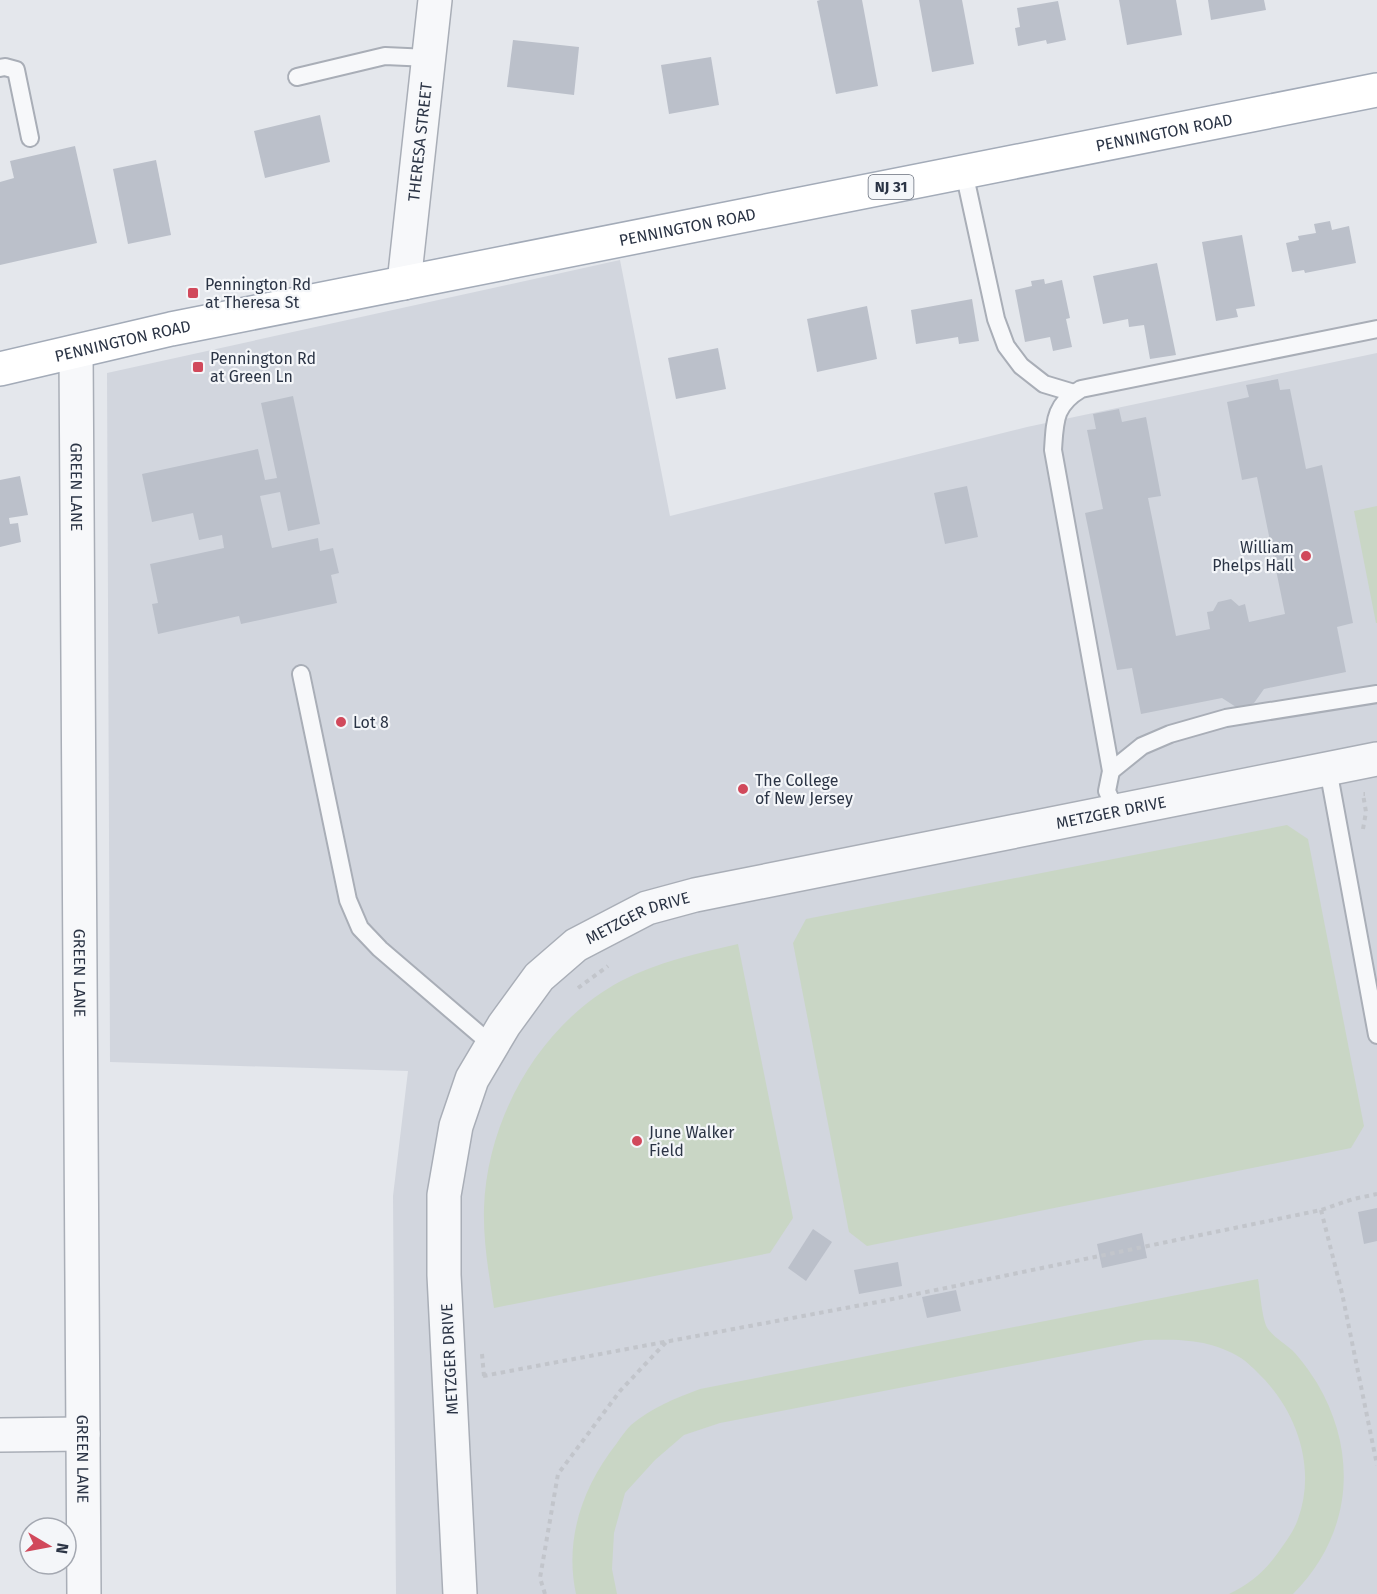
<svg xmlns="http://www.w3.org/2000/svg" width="1377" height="1594" font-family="'Fira Sans',sans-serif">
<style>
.built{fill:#d2d6de}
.green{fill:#c9d6c5}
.building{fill:#bbc0ca}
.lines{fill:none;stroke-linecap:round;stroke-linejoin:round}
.service-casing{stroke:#a9aeb7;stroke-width:20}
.minor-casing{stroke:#a9aeb7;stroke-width:36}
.tertiary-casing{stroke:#a9aeb7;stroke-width:36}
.primary-casing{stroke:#a3abb8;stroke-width:36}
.path{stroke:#c2c5cb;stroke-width:4;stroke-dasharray:4.5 4.5;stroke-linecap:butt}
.service{stroke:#f7f8fa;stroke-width:16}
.minor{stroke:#f7f8fa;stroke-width:33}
.tertiary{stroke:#f7f8fa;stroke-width:33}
.primary{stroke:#fff;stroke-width:33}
.poi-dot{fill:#d1495b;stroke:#f4f6f9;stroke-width:2}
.labels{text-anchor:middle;stroke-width:4.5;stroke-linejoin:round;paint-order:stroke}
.shield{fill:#f4f6f9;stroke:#676e7b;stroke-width:1.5}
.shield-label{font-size:15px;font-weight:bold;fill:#2b3445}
.street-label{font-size:16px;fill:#2b3445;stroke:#f4f6f9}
.poi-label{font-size:16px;fill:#2b3445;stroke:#f4f6f9;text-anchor:start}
</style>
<rect width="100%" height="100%" fill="#e4e7ec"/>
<path class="built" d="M620,260l50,256 357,-89 350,-74v1241h-981l-3,-398 15,-125 -298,-9 -3,-689z"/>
<g class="green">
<path d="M1377,506v117h-1l-22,-112z"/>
<path d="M1287,825l21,14 56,287 -13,22 -484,98 -18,-14 -56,-289 13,-24z"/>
<path d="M738,944l55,274 -23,35 -276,55c-5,-34 -11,-66 -10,-100 3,-90 56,-184 137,-227 37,-19 77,-28 117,-37z"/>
<path d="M1258,1279c2,11 4,42 10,50 6,8 16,14 24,21 9,9 18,22 25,33 42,71 35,152 -24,211h-64c20,-9 36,-23 48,-40 8,-11 17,-23 21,-35 19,-52 -2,-110 -40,-146 -5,-5 -11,-11 -17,-15 -30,-19 -62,-19 -96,-18l-425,83 -36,12 -29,25 -30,33 -11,40 -2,36 5,25h-41c-12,-55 7,-108 41,-151 4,-6 9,-13 14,-18 20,-17 45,-27 69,-36z"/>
</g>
<g class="building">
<path d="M820,0h42l16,86 -42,8 -19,-93z"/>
<path d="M919,0h43l12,64 -42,8z"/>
<path d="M1119,0h57l6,35 -55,10z"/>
<path d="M1208,0h56l2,10 -55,10z"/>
<path d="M1058,1l8,39 -19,4 -1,-4 -28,6 -3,-18 5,-1 -3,-19z"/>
<path d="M513,40l66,7 -5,48 -67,-8z"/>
<path d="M711,57l8,48 -50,9 -8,-49z"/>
<path d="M320,115l10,47 -65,16 -11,-47z"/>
<path d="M75,146l22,97 -97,22v-83l14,-4 -4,-17z"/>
<path d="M156,160l15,75 -43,9 -15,-75z"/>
<path d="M1330,221l2,9 17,-4 7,37 -51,10 -1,-3 -12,2 -6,-29 13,-3 -1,-4 18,-3 -2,-9z"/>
<path d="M1242,235l13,71 -19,3 2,8 -22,4 -14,-79z"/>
<path d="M1157,263l19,92 -26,4 -6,-34 -15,2 -1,-8 -25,5 -10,-48z"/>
<path d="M1044,279l1,5 17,-4 8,38 -4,1 6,28 -19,4 -3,-14 -25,5 -10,-52 17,-4 -1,-5z"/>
<path d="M972,299l7,42 -20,3 -1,-7 -42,7 -5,-34z"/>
<path d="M867,306l10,53 -60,13 -10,-53z"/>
<path d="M718,348l8,41 -50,10 -8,-41z"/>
<path d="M1278,379l2,11 10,-1 16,80 16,-4 31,158 -16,4 9,45 -82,17 -10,14 -9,4h-9l-14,-9 -81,16 -9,-46 -15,2 -32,-157 18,-4 -16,-79 9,-1 -3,-15 26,-5 3,13 24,-5 15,79 -13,2 28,138 34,-7 -3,-17 6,-1 5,-9 13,-3 8,7 6,-2 4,18 36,-8 -28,-137 -15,3 -15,-78 22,-5 -3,-12z"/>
<path d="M293,396l27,128 -32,7 -8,-39 -20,4 12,52 46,-10 2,13 13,-3 6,25 -8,2 6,28 -96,21 -2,-8 -81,18 -6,-30 6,-1 -8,-39 74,-16 -2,-13 -23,5 -6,-27 -41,9 -10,-48 116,-25 7,31 12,-2 -16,-75z"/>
<path d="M20,476l8,39 -19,3 1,6 8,-1 3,19 -21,5v-67z"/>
<path d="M967,486l11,51 -33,7 -11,-51z"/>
<path d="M1377,1208v33l-13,3 -6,-32z"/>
<path d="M813,1229l19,13 -26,39 -18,-13z"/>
<path d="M1142,1233l5,25 -45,10 -5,-24z"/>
<path d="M898,1262l4,24 -43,8 -5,-24z"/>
<path d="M956,1290l5,21 -34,7 -5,-21z"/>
</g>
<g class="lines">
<defs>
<g id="service">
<path d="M0,68l5,-1 11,3 14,68"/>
<path d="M297,77l88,-21 44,2"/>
<path d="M964,172l32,147 10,27 15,20 23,18 30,9"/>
<path d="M301,674l47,226 12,28 20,21 112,96"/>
<path d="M1328,769l49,266"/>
<path d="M1111,771l31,-25 28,-12 56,-16 151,-24"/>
<path d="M1116,811l-9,-20 4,-20 -58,-321c2,-29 1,-45 28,-61l296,-60"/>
</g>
<g id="minor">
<path id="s1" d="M404,283l31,-283"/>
<path d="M0,1435l83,-1"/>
<path id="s2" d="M460,1594l-16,-319v-80l12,-69 16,-47 32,-54 35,-48 37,-32 71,-37 48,-13 682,-136"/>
</g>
<g id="tertiary">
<path id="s3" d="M76,352l8,1242"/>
</g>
<g id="primary">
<path id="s4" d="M0,369l171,-40 1206,-239"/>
</g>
</defs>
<use href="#service" class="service-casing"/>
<use href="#minor" class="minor-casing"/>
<use href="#tertiary" class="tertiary-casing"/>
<use href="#primary" class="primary-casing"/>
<g class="path">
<path d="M1363,829l3,-17 -3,-18h2"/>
<path d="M578,988l30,-22"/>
<path d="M1321,1210l21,83 35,172"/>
<path d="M482,1354l2,22"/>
<path d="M483,1376l400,-75 438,-91 32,-11 24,-5"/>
<path d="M545,1594l-5,-16 18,-104 62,-83 48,-51"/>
</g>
<use href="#service" class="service"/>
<use href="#minor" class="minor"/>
<use href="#tertiary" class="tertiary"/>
<use href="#primary" class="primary"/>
</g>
<g class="poi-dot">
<rect x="187" y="287" width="12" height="12" rx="3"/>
<rect x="192" y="361" width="12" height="12" rx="3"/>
<circle cx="1306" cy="556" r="6"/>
<circle cx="341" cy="722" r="6"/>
<circle cx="743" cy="789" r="6"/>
<circle cx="637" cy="1141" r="6"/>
</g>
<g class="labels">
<rect class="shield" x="868.5" y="175" width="45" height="24" rx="4.5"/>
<g class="shield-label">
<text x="891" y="192">NJ 31</text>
</g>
<g class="street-label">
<text dy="6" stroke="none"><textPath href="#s4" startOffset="1188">PENNINGTON ROAD</textPath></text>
<text dy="6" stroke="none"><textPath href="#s1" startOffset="142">THERESA STREET</textPath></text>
<text dy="6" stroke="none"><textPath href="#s4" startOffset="702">PENNINGTON ROAD</textPath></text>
<text dy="6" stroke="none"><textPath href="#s4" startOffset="126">PENNINGTON ROAD</textPath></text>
<text dy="6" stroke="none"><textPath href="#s3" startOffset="135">GREEN LANE</textPath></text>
<text dy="6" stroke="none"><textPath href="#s2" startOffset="1244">METZGER DRIVE</textPath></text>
<text dy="6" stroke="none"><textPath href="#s2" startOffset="758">METZGER DRIVE</textPath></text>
<text dy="6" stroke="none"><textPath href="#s3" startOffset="621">GREEN LANE</textPath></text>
<text transform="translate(449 1359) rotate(-93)" y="6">METZGER DRIVE</text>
<text dy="6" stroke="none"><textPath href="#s3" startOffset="1107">GREEN LANE</textPath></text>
</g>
<g class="poi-label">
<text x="205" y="290">Pennington Rd<tspan x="205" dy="18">at Theresa St</tspan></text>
<text x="210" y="364">Pennington Rd<tspan x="210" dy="18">at Green Ln</tspan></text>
<text x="1294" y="553" text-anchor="end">William<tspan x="1294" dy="18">Phelps Hall</tspan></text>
<text x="353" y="728">Lot 8</text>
<text x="755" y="786">The College<tspan x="755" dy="18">of New Jersey</tspan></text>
<text x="649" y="1138">June Walker<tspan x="649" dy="18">Field</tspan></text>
</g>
</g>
<g transform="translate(48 1546) rotate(100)"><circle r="28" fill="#f4f6f9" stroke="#a4a8b1" stroke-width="1.5"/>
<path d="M0-4.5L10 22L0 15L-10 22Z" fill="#d1495b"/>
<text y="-9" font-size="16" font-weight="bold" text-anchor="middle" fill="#2b3445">N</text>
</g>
</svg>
